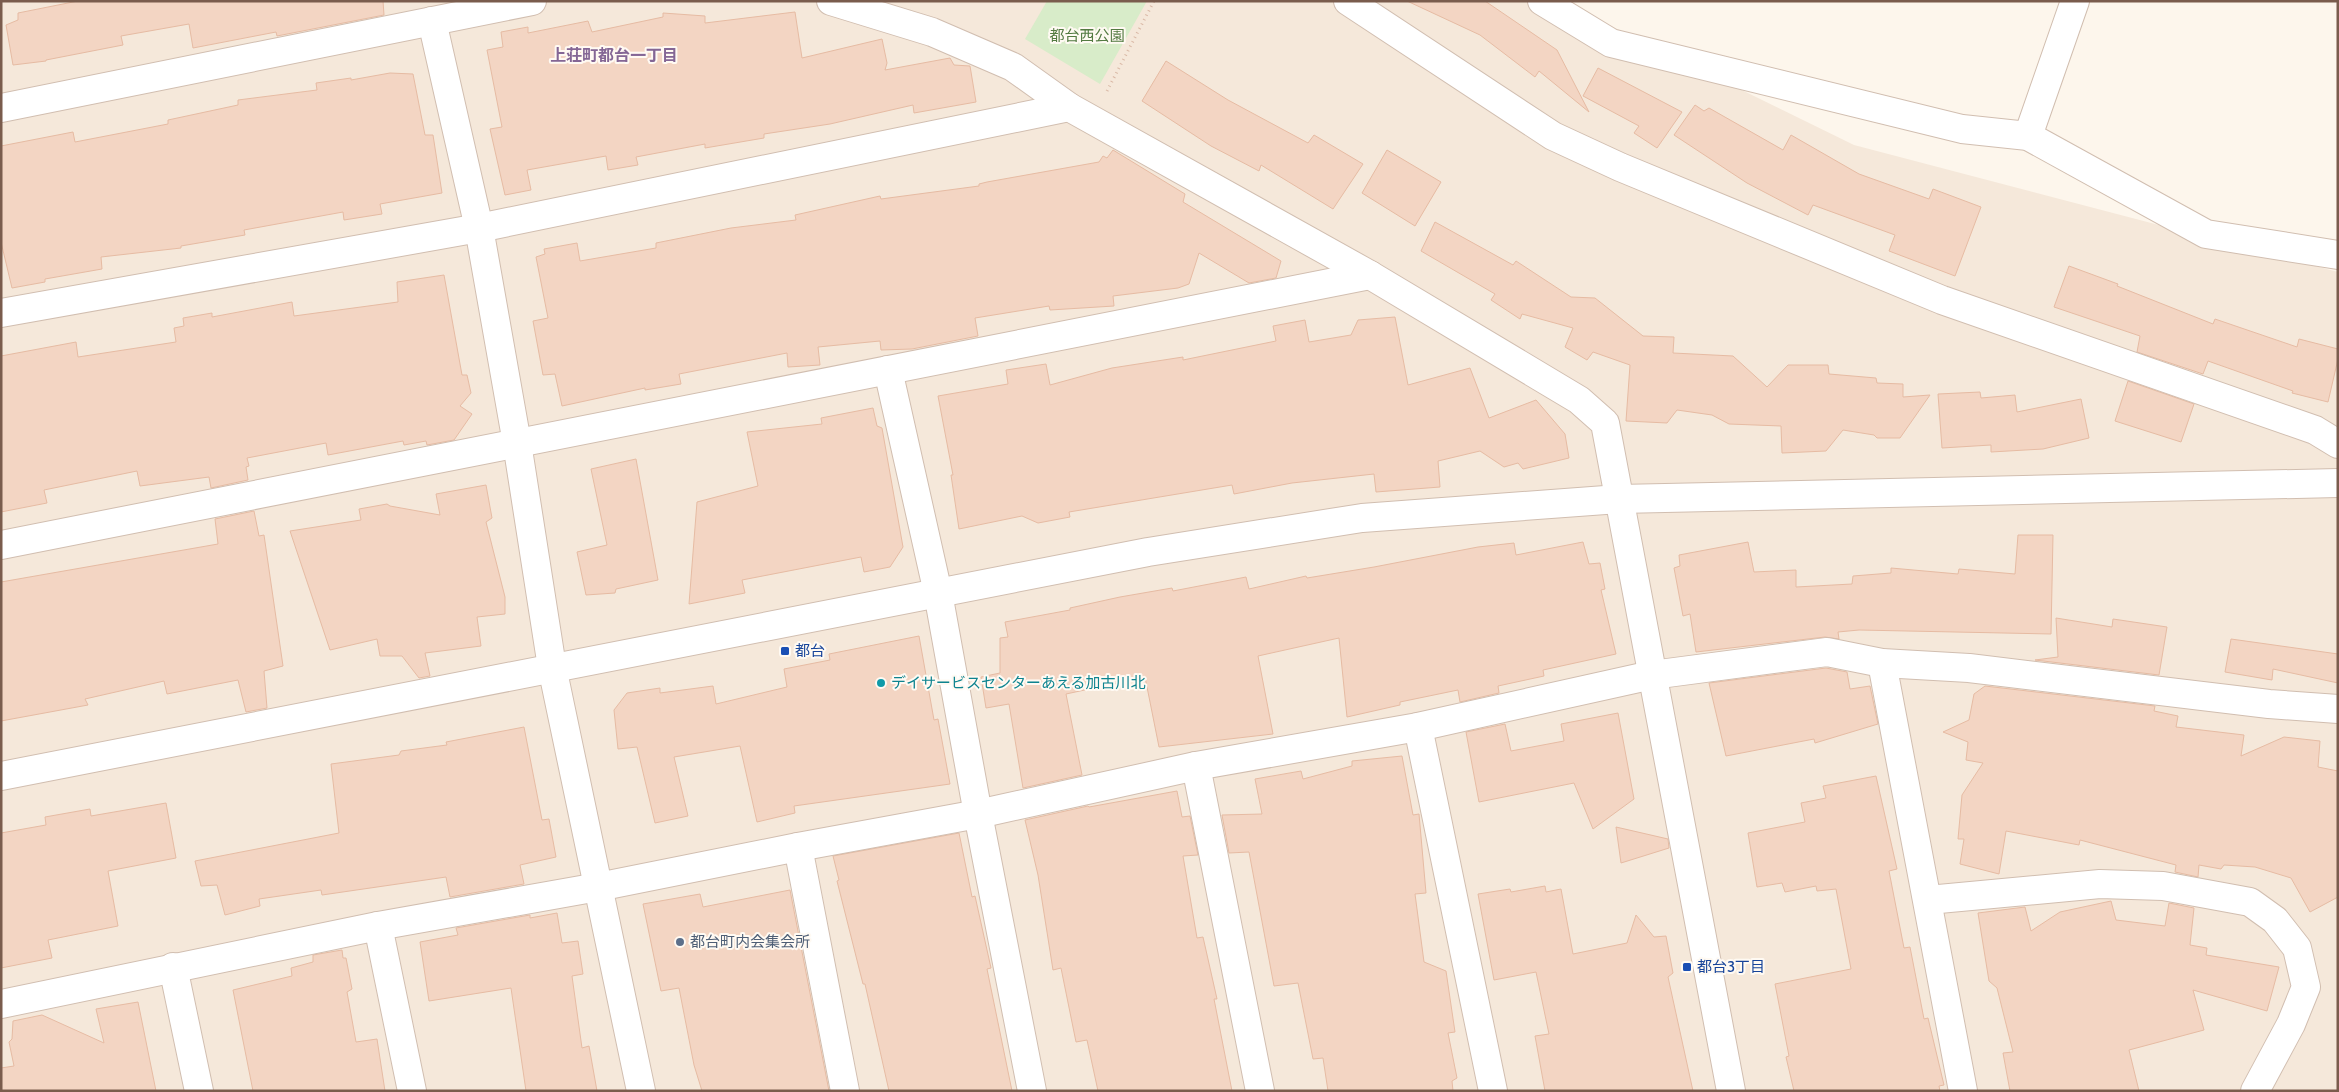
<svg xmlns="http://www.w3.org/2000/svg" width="2339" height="1092" font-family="Cabin,'Noto Sans JP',sans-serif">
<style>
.residential{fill:#f5e8da}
.green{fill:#d8ecc9}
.building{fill:#f3d5c3;stroke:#e6bba3}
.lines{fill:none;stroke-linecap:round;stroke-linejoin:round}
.minor-casing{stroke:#d1beb0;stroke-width:30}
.path{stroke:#d9b8a5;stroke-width:3;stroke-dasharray:1 4;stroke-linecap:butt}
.minor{stroke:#fff;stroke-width:28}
.transit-dot{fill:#1a4fb4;stroke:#fffaf3;stroke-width:2}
.culture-dot{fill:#0f9aa8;stroke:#fffaf3;stroke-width:2}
.service-dot{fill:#5c6f8a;stroke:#fffaf3;stroke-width:2}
.labels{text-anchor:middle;stroke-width:4;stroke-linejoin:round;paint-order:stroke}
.park-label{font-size:15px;fill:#537a41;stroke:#fffaf3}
.transit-label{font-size:15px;fill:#164399;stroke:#fffaf3;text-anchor:start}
.culture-label{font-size:15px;fill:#0d838f;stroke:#fffaf3;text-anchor:start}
.service-label{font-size:15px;fill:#4e5e75;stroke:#fffaf3;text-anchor:start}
.neighbourhood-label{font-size:16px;font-weight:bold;fill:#846695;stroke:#fffaf3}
</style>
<rect width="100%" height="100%" fill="#fdf6ec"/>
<path class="residential" d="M1,1h1559l294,144 484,127v819h-2337z"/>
<path class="green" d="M1047,1h100l-47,83 -75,-45z"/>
<g class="building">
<path d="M78,1h305l1,14 -107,21 -1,-4 -83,16 -4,-24 -68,12 2,9 -77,15v1l-33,4 -7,-40 12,-5v-7z"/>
<path d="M1407,1h78l72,49 32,62 -50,-41 -4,6 -55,-42z"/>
<path d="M795,12l7,46 80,-19 5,24 -2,7 65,-12 4,7 16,1 6,36 -62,11 -1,-8 -83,19 -66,10v4l-59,10v-4l-69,13 2,8 -30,5 -2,-14 -79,14 4,20 -26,5 -15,-66 12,-2 -15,-77 16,-3 -2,-15 27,-5v6l60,-12 4,11 71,-15v-4l42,3v7z"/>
<path d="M1166,61l62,39 80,43 6,-8 49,29 -30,45 -72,-44 -2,6 -48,-25 -69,-45z"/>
<path d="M1598,68l84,44 -25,36 -23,-15 5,-7 -56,-30z"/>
<path d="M390,73l23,1 12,61h8l9,58 -62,11 2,10 -38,6 -1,-8 -99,18 1,5 -64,11v2l-80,9 1,12 -57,10v3l-33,6 -11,-46v-96l72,-14 2,10 93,-18v-4l70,-15v-5l79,-10 -1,-7 35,-5v2z"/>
<path d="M1695,105l9,6 5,-3 74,42 8,-15 68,39 70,25 4,-10 48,18 -26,69 -66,-25 6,-16 -82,-30 -5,10 -61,-32 -73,-48z"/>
<path d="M1113,150l72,44 -2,8 98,59 -5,17 -27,5 -50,-30 -10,31 -11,4 -65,8 1,10 -64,4 -1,-4 -74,12 3,18 -66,13 -31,1 -1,-9 -62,6 2,18 -32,2 -1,-14 -108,21 2,10 -36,6v-2l-83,18 -7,-32 -12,1 -10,-54 15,-3 -12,-61 9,-3 -1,-5 33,-6 3,18 76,-13v-5l75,-15 65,-8 -1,-5 85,-19 1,3 98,-13v-2l8,-2 112,-20 4,-6 4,2z"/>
<path d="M1387,150l54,32 -26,44 -53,-33z"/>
<path d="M1435,222l78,43 3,-4 55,36 24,1 48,38 31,1 -1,16 60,3 34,31 21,-22h40l1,9 47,4 1,5 26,1v13l27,-2 -30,43h-23l-3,-3 -31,-5 -17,21 -44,2 -1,-27 -52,-2 -17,-9 -35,-5 -10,13 -41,-2 4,-56 -37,-13 -6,8 -22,-13 8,-19 -51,-14 -2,5 -29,-19 4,-6 -74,-43z"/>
<path d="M2069,266l49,18 -1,2 96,38 2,-5 82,28 2,-8 39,10v10l-10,43 -36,-9 1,-2 -85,-30 -5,13 -66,-22 3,-16 -86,-29z"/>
<path d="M444,275l18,100h5l4,18 -11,13 12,8 -18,26 -27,5 -1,-4 -22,4 -1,-4 -75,14 -2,-12 -79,15 2,8 -3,1 2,13 -37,8 -2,-11 -69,9 -3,-15 -93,19 3,13 -46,9v-156l75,-14 2,15 98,-15 -2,-14 10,-2 -1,-8 29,-5v4l80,-15 2,14 104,-14 -1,-20z"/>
<path d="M1395,317l13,68 62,-17 19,50 47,-18 29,34 4,24 -46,11 -5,-6 -14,4 -24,-16 -42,10 2,26 -64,5 -2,-18 -82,9 -58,11 -2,-9 -163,27 1,5 -32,6 -16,-7 -63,13 -8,-54h2l-15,-79 70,-12 -2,-14 40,-6 4,21 62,-17 71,-11v3l93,-19 -3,-15 32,-6 4,22 42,-7 7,-15z"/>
<path d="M2128,381l66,23 -13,38 -66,-21z"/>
<path d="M1980,392l1,6 34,-3 2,17 64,-13 8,39 -46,11 -52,3v-7l-49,3 -4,-54z"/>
<path d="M873,408l4,18 5,2 21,119 -13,20 -26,5 -3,-15 -119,23 3,13 -56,11 8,-102 61,-16 -11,-54 75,-8 -1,-6z"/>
<path d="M636,459l22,121 -42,9 -1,4 -29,2 -9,-43 30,-7 -16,-76z"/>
<path d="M486,485l6,33 -6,4 19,75v17l-28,3 4,29 -56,7 5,23 -11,2 -17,-22h-22l-3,-17 -47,11 -40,-119 71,-11 -2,-11 28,-5 3,2 50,9 -4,-21z"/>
<path d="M254,511l5,25 5,-1 19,131 -19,5 3,37 -21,4 -8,-32 -71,14 -3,-13 -79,18 3,6 -87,16v-139l217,-38 -3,-25z"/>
<path d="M2018,535h35l-2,99 -192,-4 -21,2 1,7 -14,-2 -129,15 -6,-38 -7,2 -9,-48 6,-2 -1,-11 69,-13 6,30 42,-2v17l56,-3 1,-8 38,-3v-5l67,6 1,-5 56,5z"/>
<path d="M1583,542l6,22 11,-1 5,26 -4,1 15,64 -73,16 1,6 -46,10 1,7 -39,9 -2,-12 -58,12v3l-53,12 -8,-79 -81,18 15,78 -114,13 -14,-70 -79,17 16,81 -59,13 -14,-84 -23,4 -5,-31 19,-4v-35l8,-1 -3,-15 65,-12v-2l50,-11 52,-9 1,3 73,-14 3,12 57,-13 1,2 67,-11 104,-20 36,-4 2,12z"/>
<path d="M2056,618l56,9 1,-8 54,8 -8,48 -124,-15 23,-3z"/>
<path d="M919,636l15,84 4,-1 12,65 -156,22 1,7 -38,9 -17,-76 -66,11 14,59 -33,7 -18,-76 -19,2 -4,-39 13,-17 33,-5v5l53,-7 3,18 71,-17 -3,-18 46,-9 -1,-6z"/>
<path d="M2231,639l107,15v29l-65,-14 -1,11 -47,-8z"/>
<path d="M1826,668l21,4 3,17 20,-3 8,38 -63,19 -1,-4 -88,17 -17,-73z"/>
<path d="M1985,686l170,20 -1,5 24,5 -2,11 68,8 -3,21 43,-19 36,4 -2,26 20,4v126l-28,15 -19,-34 -36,-11 -31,-2 -3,4 -22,-4 -1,12 -23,-5 1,-7 -96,-25 -1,5 -73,-14 -7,43 -39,-10 4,-25h-6l4,-44 21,-32 -17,-3 2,-18 -25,-10 26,-12 5,-26z"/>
<path d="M1618,713l16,86 -41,30 -19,-46 -95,19 -13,-70 39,-8 6,27 53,-10 -3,-17z"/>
<path d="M524,727l18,93 7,-1 7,38 -36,8 4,19 -74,13 -4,-20 -124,18 -1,-5 -62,9 1,7 -35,9 -8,-30 -16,1 -6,-25 144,-28 -8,-69 68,-9 2,-4 46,-6 -1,-3z"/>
<path d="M1402,756l11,59 6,-1 7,79 -11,1 9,68 22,9 9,61 -7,1 9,45 -5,3 1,10h-125l-5,-33 -10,1 -15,-76 -24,3 -25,-134 -20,1 -7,-38 40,-1 -7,-35 46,-8 2,8 49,-13v-5z"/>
<path d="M1876,776l21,93 -8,2 15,77 6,-1 14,72 4,-1 16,67 -5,1 1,5h-146l-8,-34 3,-1 -14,-72 76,-15 -15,-80 -19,2 -1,-5 -31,6 -3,-9 -25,4 -9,-54 57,-11 -4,-19 25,-5 -3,-12z"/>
<path d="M1177,791l5,26 8,-1 8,39 -15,1 14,82 6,-1 14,62h-3l18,92h-134l-11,-51 -11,2 -15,-74 -8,2 -15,-95 -13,-55 63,-14 1,1z"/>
<path d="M166,803l10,55 -68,13 10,55 -70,14 4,18 -51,10v-135l45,-8 -1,-8 45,-8 1,7z"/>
<path d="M1616,827l52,12 1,9 -48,15z"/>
<path d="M959,833l13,64 3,-1 16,72 -4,1 25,122h-123l-24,-107h-2l-26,-103 2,-1 -6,-24z"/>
<path d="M1545,886l1,6 15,-3 12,65 54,-11 9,-28 18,22 12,-1 7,37 -5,4 25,114h-148l-10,-55 14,-2 -13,-62 -42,8 -16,-86 32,-5 1,3z"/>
<path d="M790,890l39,201h-127l-8,-26 -15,-77 -18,3 -18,-87 57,-10 3,13z"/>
<path d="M2111,901l5,19 49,6 4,-23 25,5 -4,37 17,3 -1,7 73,12 -12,44 -74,-21 11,40 -75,20 10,41h-129l-7,-38 10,-1 -16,-64 -8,-7 -11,-68 47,-6 6,24 29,-19z"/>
<path d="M557,913l5,30 16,-2 5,33 -11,2 10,72 7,-2 8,45h-71l-15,-103 -82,13 -9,-59 38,-7 -2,-7 74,-13v3z"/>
<path d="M342,950l1,8h3l6,31 -5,3 9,50 21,-3 8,52h-132l-20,-101 59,-14 -1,-8 22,-6v-7z"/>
<path d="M138,1002l18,89h-155v-23l13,-2 -5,-24 3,-3 1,-18 29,-6 62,28 -8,-34z"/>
</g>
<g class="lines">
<defs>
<g id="minor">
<path d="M831,1l101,31 81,35 56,40 301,168 209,125 26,23 126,668"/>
<path d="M1348,1l205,135 67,31 322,133 373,130 23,14"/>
<path d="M1542,1l69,42 351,86 66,7 178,98 132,21"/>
<path d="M432,21l47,207 38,215 35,224 89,424"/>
<path d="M1,108l531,-107"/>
<path d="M2028,136l47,-135"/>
<path d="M1,313l478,-85 590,-121"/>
<path d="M888,370l50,223 40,221 54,277"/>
<path d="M1,545l1369,-270"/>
<path d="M1882,663l81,428"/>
<path d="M1418,727l75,364"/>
<path d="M1196,766l64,325"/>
<path d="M1,776l1147,-224 214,-34 257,-19 719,-16"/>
<path d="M798,847l47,244"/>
<path d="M1928,900l172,-16 63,2 87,16 25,18 22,28 9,39 -15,37 -36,67"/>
<path d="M378,926l34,165"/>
<path d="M173,967l26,124"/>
<path d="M1,1004l377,-78 220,-39 200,-40 180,-33 218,-48 222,-39 234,-52 175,-23 55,11 87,5 300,36 69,5"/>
</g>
</defs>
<use href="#minor" class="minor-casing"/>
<path class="path" d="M1107,91l47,-90"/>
<use href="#minor" class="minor"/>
</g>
<g class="transit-dot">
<rect x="780" y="646" width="10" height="10" rx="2.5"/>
<rect x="1682" y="962" width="10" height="10" rx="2.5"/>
</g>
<circle class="culture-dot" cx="881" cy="683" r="5"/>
<circle class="service-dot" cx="680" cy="942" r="5"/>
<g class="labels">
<g class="park-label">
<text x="1087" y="41">都台西公園</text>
</g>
<g class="transit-label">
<text x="795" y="656">都台</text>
<text x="1697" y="972">都台3丁目</text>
</g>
<g class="culture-label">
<text x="891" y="688">デイサービスセンターあえる加古川北</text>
</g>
<g class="service-label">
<text x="690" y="947">都台町内会集会所</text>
</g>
<g class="neighbourhood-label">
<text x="614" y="61">上荘町都台一丁目</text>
</g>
</g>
<rect width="2339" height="1092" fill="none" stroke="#7a5c4d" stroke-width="5"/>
</svg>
